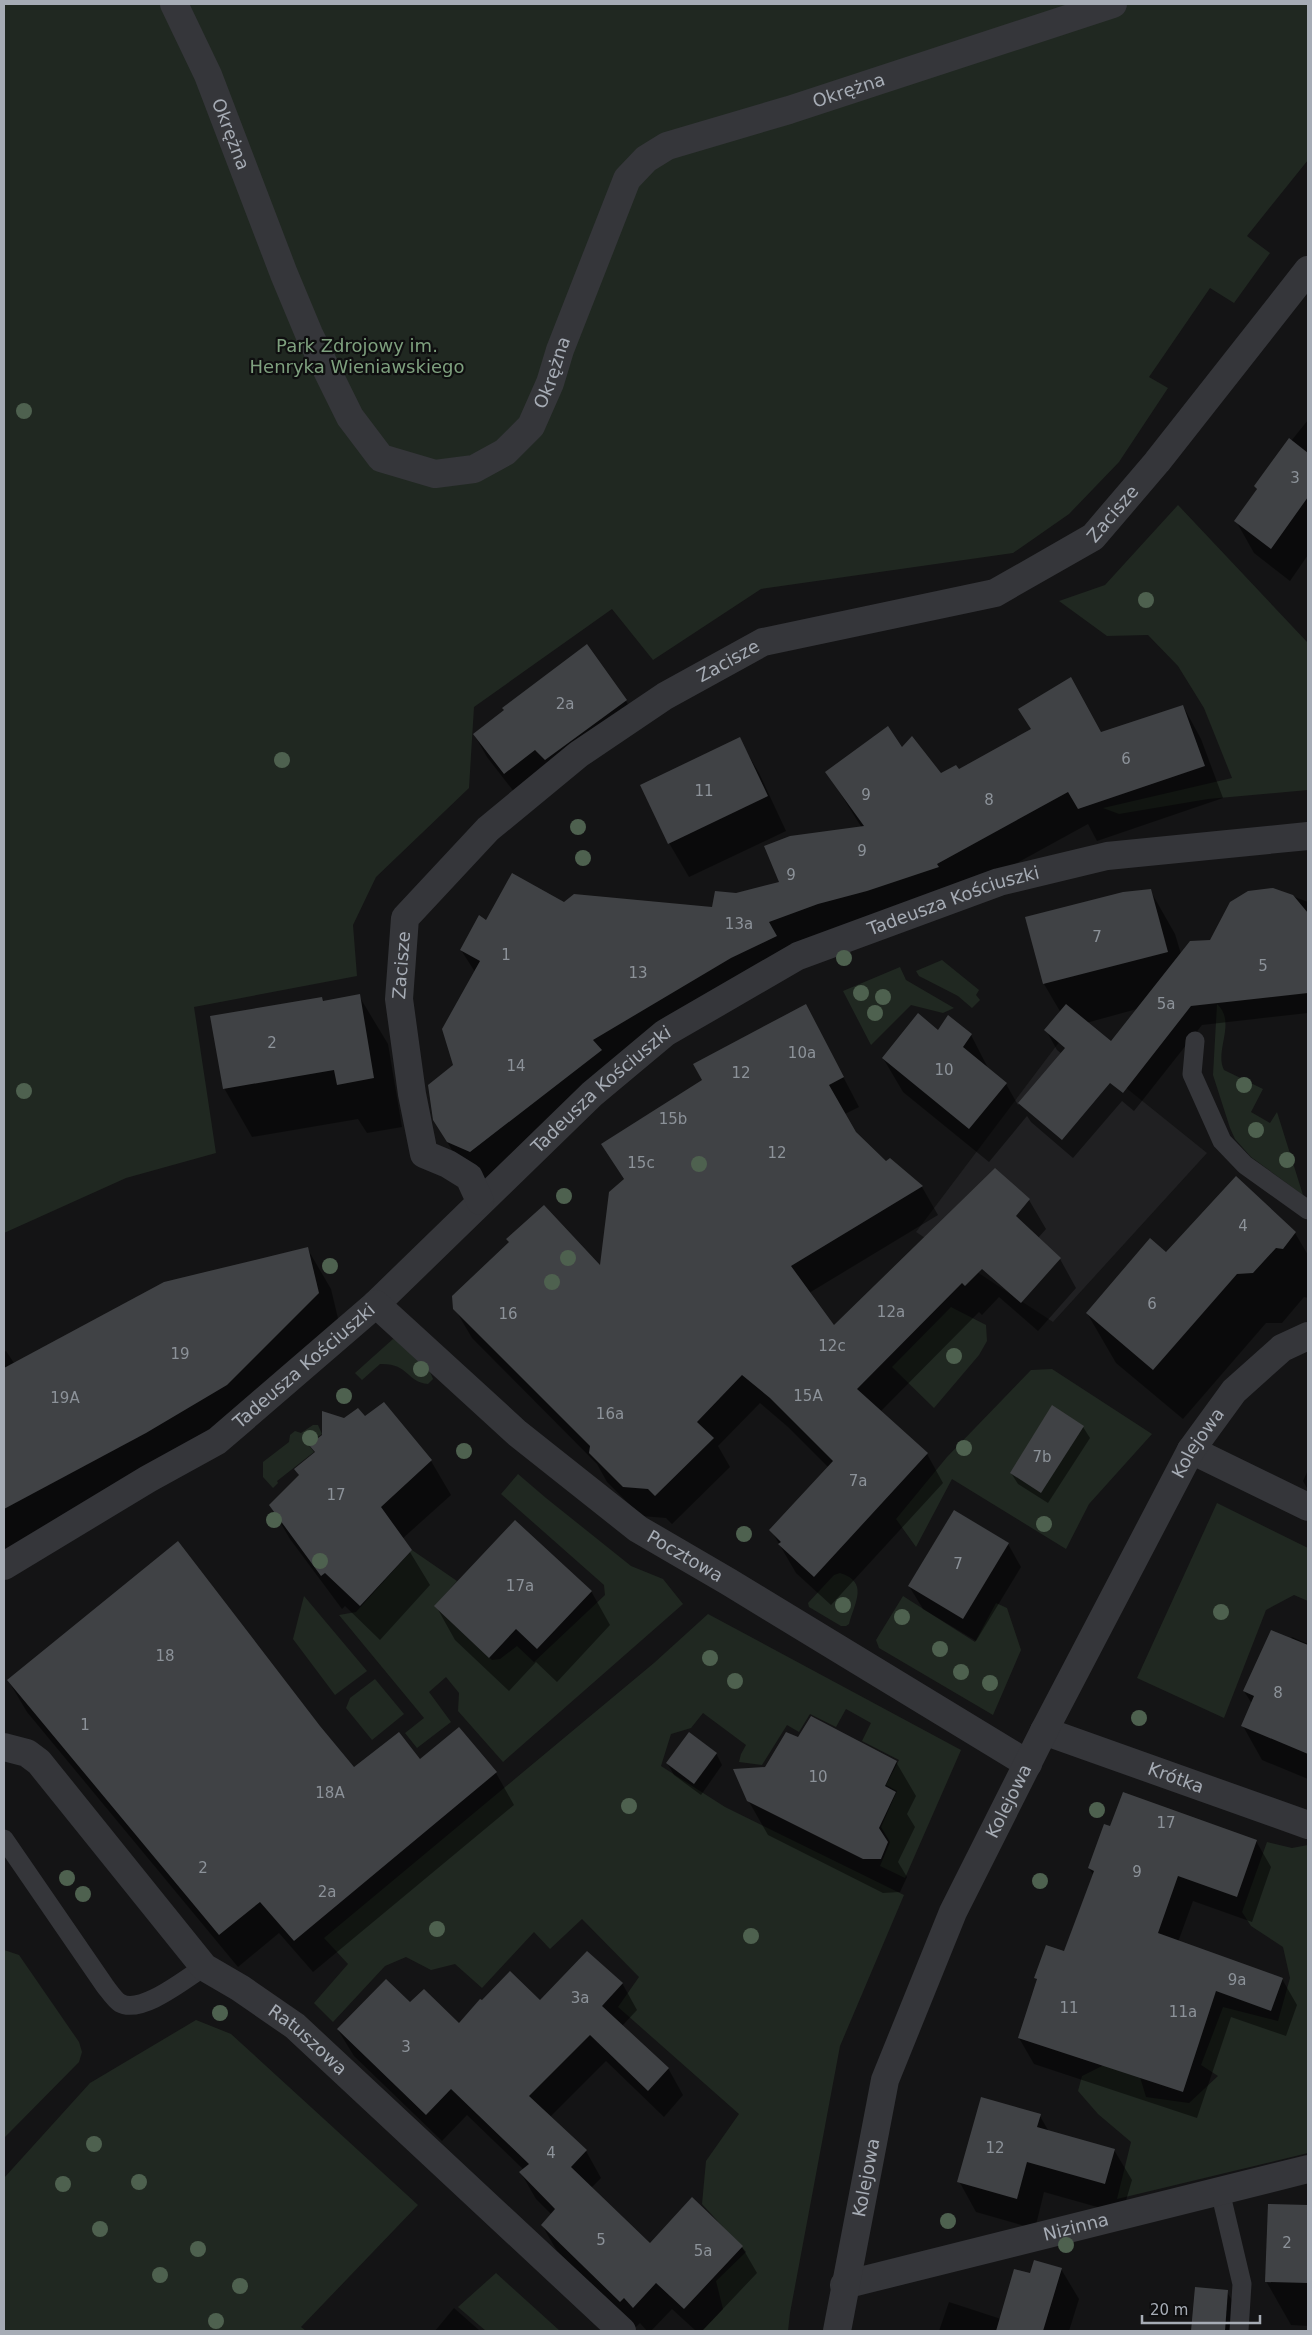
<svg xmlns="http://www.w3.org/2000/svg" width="1312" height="2335" font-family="'DejaVu Sans',sans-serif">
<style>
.built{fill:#202022}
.green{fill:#202821}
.shadow{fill:#0007;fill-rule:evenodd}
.building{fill:#404245}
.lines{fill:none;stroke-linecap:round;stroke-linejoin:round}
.service{stroke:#35363a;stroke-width:19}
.pedestrian{stroke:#35363a;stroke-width:28}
.minor{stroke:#35363a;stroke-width:28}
.tertiary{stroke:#35363a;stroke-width:28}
.tree{fill:#4e614f}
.labels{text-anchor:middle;stroke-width:4.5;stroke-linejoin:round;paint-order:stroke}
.number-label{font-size:15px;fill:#8c9299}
.street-label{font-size:18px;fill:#a6acb5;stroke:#0f0f10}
.park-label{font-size:18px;fill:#7ea07e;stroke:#0f0f10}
</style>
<rect width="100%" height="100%" fill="#141415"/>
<path class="built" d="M1063,1037l144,116 -154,169 -137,-90z"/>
<g class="green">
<path d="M4,4h1304v156l-61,76 23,17 -36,50 -24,-15 -61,89 19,11 -49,74 -50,52 -56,39 -252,36 -108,71 -41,-51 -138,98 -5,81 -93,89 -23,48 4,51 -163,31 22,146 -90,25 -122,55z"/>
<path d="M1178,505l130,138v147l-100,9 -89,15 -16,-6 129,-30 -28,-70 -26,-42 -30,-31 -41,1 -48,-35 46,-16z"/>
<path d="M942,960l37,30 -3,5 4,5 -8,8 -14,-12 -39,-20 -3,-5z"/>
<path d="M900,967l6,13 48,28 -11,5 -32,-8 -40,40 -28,-54z"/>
<path d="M1217,1004c20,18 -3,47 7,66l39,19 -12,23 19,11 7,-11 26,83 -52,-38 -16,-18 -5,-11 -17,-53z"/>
<path d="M951,1307l35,18 1,16 -8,14 -45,53 -42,-41z"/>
<path d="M393,1339c15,5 36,25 40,40l-5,5c-22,-2 -19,-21 -48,-20l-18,16 -7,-7z"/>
<path d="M1052,1369l100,65 -63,70 -23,45 -114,-70 -36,68 -20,-28 51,-62 84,-87z"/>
<path d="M313,1425h5l4,9 -14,10 6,8 -37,29 1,2 -5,5 -10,-11v-15l26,-20 1,-7 5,-4 6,2z"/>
<path d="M518,1474l28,24 85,68 32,13 20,25 -180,158 -45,-51 1,-18 -13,-16 -17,15 22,30 -34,26 -12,-15 19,-15 -85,-103 17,-3 56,-62 45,31 -22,25 57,54 8,-1 17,-13 17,16 71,-67 -1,-10 -103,-91z"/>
<path d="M1217,1503l91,45v53l-14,-6 -28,15 -42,108 -87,-40z"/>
<path d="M840,1573c29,9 15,29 9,51l-3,2h-5l-32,-19 -1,-4 26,-28z"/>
<path d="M304,1596l63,75 -32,24 -42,-56z"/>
<path d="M903,1596l72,46 21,-39 11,5 14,42 -28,65 -114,-67 -3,-8z"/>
<path d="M708,1614l253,136 -56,128 -25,-12 10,-24 -9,-15 16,-36 -11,-6 13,-25 -37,-19 9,-18 -25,-14 -10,18 -26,-13 -11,18 -12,-7 -25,40 -23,-3 2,-8 5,-9 -43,-32 -12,15 -20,6 -10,32 64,41 179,88 -64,151 -50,267 -2,18h-86l21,-22 -7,-28 30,-29 -44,-48 4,-43 33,-47 -121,-107 21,-30 -57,-58 -32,30 -16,-17 -52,56 -27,-24 -24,6 -25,-13 -21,9 -52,56 -19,-19 34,-39 -24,-26 330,-275z"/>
<path d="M375,1679l29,35 -32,26 -26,-32 4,-10z"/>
<path d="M1267,1842l25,6 16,-3v308l-191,46 14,-57 -33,-28 -20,-23 4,-15 28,-14 27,5 9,30 43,6 29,-27 -17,-11 22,-58 55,14 12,-43 -7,-31 -32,-21 -9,-14z"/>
<path d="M4,1950l15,5 60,87 3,10 -3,10 -75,76z"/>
<path d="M196,2020l35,14 187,171 -117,122 5,4h-302v-153l86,-95z"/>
<path d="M496,2273l64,58h-74l-28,-24z"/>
</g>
<g class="shadow">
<path d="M1308,420v135l-18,26 -36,-28 -18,-32 21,-31 -2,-4z"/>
<path d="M586,646l40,55 14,23 -122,73 -31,-40 -13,-23z"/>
<path d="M1183,706l18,33 22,59 -126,43 -9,-17 -133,73 -169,57 -173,118 -124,112 -36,-32 -19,-33 -5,-33 25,-20 21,-94 -14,-22 26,-29 77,-17 149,4 23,-14 45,-11 81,-55 -35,-56 75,-23 39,26 161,-42z"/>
<path d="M739,739l20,34 27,58 -97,46 -20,-34z"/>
<path d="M1273,889l35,13v111l-106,12 -68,86 -12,-10 -49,57 -42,-36 -4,-6 -38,46 -86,-70 -20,-34 55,-26 33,3 18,35 17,14 12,21 44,-51 -5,-4 -11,-20 15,-17 -17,-29 106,-94 25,44 6,20 30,-13zM1137,1009l-26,34 -25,-20z"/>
<path d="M359,996l29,48 14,83 -35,6 -9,-14 -106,18 -28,-49 98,-90 2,4z"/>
<path d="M806,1006l53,101 -14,7 11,20 31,29 35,24 16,28 -129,78 25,34 195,-127 17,29 -8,9 22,21 16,29 -38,43 -39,-34 -17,18 -3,-3 -99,100 47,42 16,29 -112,122 -35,-32 -25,-43 58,-62 -41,-41 -28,-24 -42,43 12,21 -58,57 -6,-6 -25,-2 -34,-34 -10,-18 -125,-126 -17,-29 146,-41 24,-87 -22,-36 100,-65z"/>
<path d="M1295,1233l13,22v43l-4,-1 -22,26h-16l-83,96 -67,-56 -29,-50 79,-60z"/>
<path d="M307,1248l24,41 11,46 -91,91 -247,137v-211l2,-1 8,12z"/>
<path d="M384,1404l47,57 20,34 -49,44 28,46 -50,55 -35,-34 -3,3 -52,-70 -20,-34 30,-29 16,-22 -5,-9 33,-25 21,-2z"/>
<path d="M1083,1427l7,11 -42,65 -30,-19 -7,-11z"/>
<path d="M1308,1470v20l-5,-9z"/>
<path d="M1008,1544l13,23 -45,74 -53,-32 -14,-23z"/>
<path d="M591,1591l19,34 -53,57 -21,-20 -27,29 -54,-51 -19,-34z"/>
<path d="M1292,1637l16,7v135l-46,-19 -19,-34 9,-22 -8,-13z"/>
<path d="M8,1680l311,47 34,41 66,-7 40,-33 37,45 18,32 -201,167 -34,-39 -41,34 -211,-255z"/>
<path d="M798,1739l98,23 20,34 -9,18 8,13 -17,35 9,15 -7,15 -17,1 -115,-58 -20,-35 18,-32z"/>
<path d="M716,1753l6,12 -21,30 -27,-20 -7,-12z"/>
<path d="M1256,1841l15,26 -19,55 -59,-21 -15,41 104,37 15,26 -11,31 -55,-19 -34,101 -163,-54 -15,-26 19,-56 -2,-4 29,-25 29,-77 -5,-8z"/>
<path d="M622,1983l15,27 -15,16 46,42 15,27 -19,22 -58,-56 -56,56 36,34 15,27 -10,10 59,57 42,-46 50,48 15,26 -55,58h-6l-24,-22 -21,22h-4l-7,-8 -4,4 -79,-76 -15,-26 10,-10 -16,-16 -15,-26 3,-3 -57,-55 -25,26 -88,-85 -16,-26 72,-26 49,20 81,-22z"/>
<path d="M1040,2116l9,16 65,18 18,30 -10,34 -78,-22 -9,37 -59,-17 -17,-31z"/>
<path d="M1269,2205l39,1v120l-17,-1 -25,-44z"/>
<path d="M1061,2269l18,30 -10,32h-130l10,-29 52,17 30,-44z"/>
<path d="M1196,2288l31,4 14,23 -2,16h-47z"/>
<path d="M454,2308l26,23h-45z"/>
</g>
<g class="building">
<path d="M1289,438l19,15v44l-37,52 -37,-28 23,-32 -3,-3z"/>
<path d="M587,644l40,56 -82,60 -10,-10 -31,24 -31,-40 31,-24 -2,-2z"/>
<path d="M1071,677l30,55 82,-27 22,61 -127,43 -10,-17 -131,72 2,3 -72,24 -49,13 -49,18 8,14 -46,22 -138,82 9,10 -132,102 -23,-10 -14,-22 -5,-35 25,-20 -11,-36 38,-68 -20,-11 19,-35 7,5 26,-47 52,29 10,-8 138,13 3,-16 21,2 43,-11 -15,-36 26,-10 74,-10 -39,-54 63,-46 14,21 10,-11 29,37 15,-8 3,4 72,-40 -13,-20z"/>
<path d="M740,737l28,59 -100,48 -28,-59z"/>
<path d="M1273,888l20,7 15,18v80l-117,13 -68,87 -13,-10 -48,57 -44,-37 47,-55 -21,-18 22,-26 45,37 79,-100 20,-1 20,-38 18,-11z"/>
<path d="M1151,889l17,63 -125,32 -18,-67 98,-25z"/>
<path d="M360,994l14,84 -37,7 -3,-15 -111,19 -13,-73 112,-19 1,4z"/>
<path d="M806,1004l38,73 -15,8 27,47 30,29 4,-3 33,28 -132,80 43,59 161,-157 35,31 -14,17 45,42 -40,45 -39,-34 -17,17 -3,-3 -105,106 71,64 -114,124 -36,-33 3,-2 -12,-12 64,-69 -63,-63 -28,-23 -45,47 17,16 -59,58 -7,-7 -25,-2 -34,-34 1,-7 -137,-137 -1,-13 57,-54 -3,-3 38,-34 56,60 9,-73 15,-13 -23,-35 101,-64 -9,-16z"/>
<path d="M918,1013l20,17 10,-15 24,19 -9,13 44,36 -38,46 -87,-71z"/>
<path d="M1236,1176l60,56 -13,17 -7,-1 -23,25 -16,1 -84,96 -67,-57 64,-75 16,14z"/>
<path d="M308,1247l11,46 -92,92 -81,48 -142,76v-141l160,-86z"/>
<path d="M384,1402l48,58 -51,47 31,43 -52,56 -35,-33 -4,3 -52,-71 30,-30 -5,-6 21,-17 -6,-7 13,-10v-24l22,7 14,-10 7,8z"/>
<path d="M1052,1405l32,21 -43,67 -31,-20z"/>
<path d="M954,1510l55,33 -46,76 -55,-33z"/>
<path d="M515,1520l77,71 -55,58 -21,-20 -27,29 -55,-52z"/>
<path d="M178,1541l142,185 34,41 45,-35 21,27 39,-32 38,45 -203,169 -34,-39 -41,33 -212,-255z"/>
<path d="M1271,1630l37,15v109l-67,-28 13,-30 -11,-5z"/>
<path d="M811,1716l86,45 -12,25 11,6 -17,36 9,14 -7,17h-18l-116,-58 -14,-32 32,-2 21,-35 12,5z"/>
<path d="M689,1732l28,21 -23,31 -28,-21z"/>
<path d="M1123,1792l134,48 -20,57 -59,-21 -20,57 125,45 -12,33 -55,-20 -33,101 -165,-54 19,-59 -3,-1 12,-33 18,6 30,-80 -6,-3 16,-44 6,2z"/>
<path d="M587,1951l36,32 -21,23 67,62 -21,23 -58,-56 -61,61 58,54 -16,17 79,76 42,-46 51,49 -59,63 -28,-26 -23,25 -9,-10 -4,4 -79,-77 14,-16 -36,-37 10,-8 -78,-75 -25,26 -89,-86 49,-50 24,23 14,-13 35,34 21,-24 2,1 28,-29 30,29z"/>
<path d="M981,2097l60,17 -4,13 78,22 -10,35 -78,-22 -10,37 -60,-17z"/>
<path d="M1268,2204l40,1v78l-43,-1z"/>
<path d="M1034,2260l28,8 -19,63h-47l18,-62 16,4z"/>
<path d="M1195,2287l33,3 -3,41h-34z"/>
</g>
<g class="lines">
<g class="service">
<path d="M1195,1041l-3,33 30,67 23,24 63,45"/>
<path d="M4,1839l101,147c4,5 10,14 15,17 21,12 65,-24 84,-36"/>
<path d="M1220,2191l22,93 -3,47"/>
</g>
<path class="pedestrian" id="s1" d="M4,1566l144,-87 69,-38 159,-137 216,-210 73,-61 133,-77 201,-74 108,-26 201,-20"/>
<g class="minor">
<path id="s2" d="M174,4l34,71 76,199 25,60 41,83 31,41 54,16 39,-5 31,-17 26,-26 19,-43 10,-33 67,-171 19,-20 21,-13 122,-36 324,-106"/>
<path id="s3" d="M480,1201l-11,-24 -21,-13 -24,-10 -12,-60 -13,-95 6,-81 83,-89 91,-75 86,-58 98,-54 232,-49 98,-56 64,-75 151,-192"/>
<path id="s4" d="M376,1304l141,129 121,96 91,53 299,182"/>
<path d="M1191,1450l117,57"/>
<path id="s5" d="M1044,1731l264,94"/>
<path id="s6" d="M4,1747l23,6 12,9 165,205 36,21 55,38 327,305"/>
<path id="s7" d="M844,2285l464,-116"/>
</g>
<path class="tertiary" id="s8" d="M837,2331l48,-251 68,-168 91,-181 147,-281 43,-59 48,-43 26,-12"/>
</g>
<g class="tree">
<circle cx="24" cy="411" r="8"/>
<circle cx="1146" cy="600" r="8"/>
<circle cx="282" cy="760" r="8"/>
<circle cx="578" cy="827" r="8"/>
<circle cx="583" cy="858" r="8"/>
<circle cx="844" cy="958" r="8"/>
<circle cx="861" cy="993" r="8"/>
<circle cx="883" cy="997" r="8"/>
<circle cx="875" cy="1013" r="8"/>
<circle cx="1244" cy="1085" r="8"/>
<circle cx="24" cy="1091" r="8"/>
<circle cx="1256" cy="1130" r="8"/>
<circle cx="1287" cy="1160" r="8"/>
<circle cx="699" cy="1164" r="8"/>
<circle cx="564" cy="1196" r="8"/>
<circle cx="568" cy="1258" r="8"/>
<circle cx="330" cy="1266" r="8"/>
<circle cx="552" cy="1282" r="8"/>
<circle cx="954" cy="1356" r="8"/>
<circle cx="421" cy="1369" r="8"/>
<circle cx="344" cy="1396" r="8"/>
<circle cx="310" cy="1438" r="8"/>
<circle cx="964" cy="1448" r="8"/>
<circle cx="464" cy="1451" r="8"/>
<circle cx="274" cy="1520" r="8"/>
<circle cx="1044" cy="1524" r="8"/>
<circle cx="744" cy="1534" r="8"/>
<circle cx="320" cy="1561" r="8"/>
<circle cx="843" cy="1605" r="8"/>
<circle cx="1221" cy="1612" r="8"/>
<circle cx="902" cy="1617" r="8"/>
<circle cx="940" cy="1649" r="8"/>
<circle cx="710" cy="1658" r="8"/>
<circle cx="961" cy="1672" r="8"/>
<circle cx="735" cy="1681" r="8"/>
<circle cx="990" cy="1683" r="8"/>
<circle cx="1139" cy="1718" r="8"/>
<circle cx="629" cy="1806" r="8"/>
<circle cx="1097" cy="1810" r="8"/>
<circle cx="67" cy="1878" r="8"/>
<circle cx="1040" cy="1881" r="8"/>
<circle cx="83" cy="1894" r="8"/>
<circle cx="437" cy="1929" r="8"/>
<circle cx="751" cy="1936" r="8"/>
<circle cx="220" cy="2013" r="8"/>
<circle cx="94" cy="2144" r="8"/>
<circle cx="139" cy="2182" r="8"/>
<circle cx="63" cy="2184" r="8"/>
<circle cx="948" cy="2221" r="8"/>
<circle cx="100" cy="2229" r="8"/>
<circle cx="1066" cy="2245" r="8"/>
<circle cx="198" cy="2249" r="8"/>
<circle cx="160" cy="2275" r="8"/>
<circle cx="240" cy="2286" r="8"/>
<circle cx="216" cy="2321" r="8"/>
</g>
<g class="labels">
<g class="number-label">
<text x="1295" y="483">3</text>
<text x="565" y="709">2a</text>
<text x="1126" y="764">6</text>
<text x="704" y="796">11</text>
<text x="866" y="800">9</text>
<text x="989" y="805">8</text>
<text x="862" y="856">9</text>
<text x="791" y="880">9</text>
<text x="739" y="929">13a</text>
<text x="1097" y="942">7</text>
<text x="506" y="960">1</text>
<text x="1263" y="971">5</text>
<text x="638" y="978">13</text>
<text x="1166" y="1009">5a</text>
<text x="272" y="1048">2</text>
<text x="802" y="1058">10a</text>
<text x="516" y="1071">14</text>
<text x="944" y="1075">10</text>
<text x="741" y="1078">12</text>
<text x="673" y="1124">15b</text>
<text x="777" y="1158">12</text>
<text x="641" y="1168">15c</text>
<text x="1243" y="1231">4</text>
<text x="1152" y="1309">6</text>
<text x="891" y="1317">12a</text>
<text x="508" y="1319">16</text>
<text x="832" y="1351">12c</text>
<text x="180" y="1359">19</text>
<text x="808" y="1401">15A</text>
<text x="65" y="1403">19A</text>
<text x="610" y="1419">16a</text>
<text x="1042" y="1462">7b</text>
<text x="858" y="1486">7a</text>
<text x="336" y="1500">17</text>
<text x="958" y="1569">7</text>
<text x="520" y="1591">17a</text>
<text x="165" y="1661">18</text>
<text x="1278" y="1698">8</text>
<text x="85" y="1730">1</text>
<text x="818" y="1782">10</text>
<text x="330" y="1798">18A</text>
<text x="1166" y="1828">17</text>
<text x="203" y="1873">2</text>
<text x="1137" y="1877">9</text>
<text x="327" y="1897">2a</text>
<text x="1237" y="1985">9a</text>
<text x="580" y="2003">3a</text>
<text x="1069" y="2013">11</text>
<text x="1183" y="2017">11a</text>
<text x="406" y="2052">3</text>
<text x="995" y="2153">12</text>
<text x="551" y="2158">4</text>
<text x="601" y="2245">5</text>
<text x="1287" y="2248">2</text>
<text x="703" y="2256">5a</text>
</g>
<g class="street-label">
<text dy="6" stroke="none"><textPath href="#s2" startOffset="1176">Okrężna</textPath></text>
<text dy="6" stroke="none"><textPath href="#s2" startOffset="142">Okrężna</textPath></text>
<text dy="6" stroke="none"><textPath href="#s2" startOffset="726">Okrężna</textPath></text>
<text dy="6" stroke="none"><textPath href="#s3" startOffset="1151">Zacisze</textPath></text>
<text dy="6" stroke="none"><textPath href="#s3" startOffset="731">Zacisze</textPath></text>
<text dy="6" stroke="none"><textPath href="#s1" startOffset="1172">Tadeusza Kościuszki</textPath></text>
<text dy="6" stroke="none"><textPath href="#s3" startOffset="268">Zacisze</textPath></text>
<text dy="6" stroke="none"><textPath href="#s1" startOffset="768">Tadeusza Kościuszki</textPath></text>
<text dy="6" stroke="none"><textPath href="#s1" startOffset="362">Tadeusza Kościuszki</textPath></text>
<text dy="6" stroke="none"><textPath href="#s8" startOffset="966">Kolejowa</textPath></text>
<text dy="6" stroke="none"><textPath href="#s4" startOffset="400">Pocztowa</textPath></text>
<text dy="6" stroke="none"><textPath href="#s5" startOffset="140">Krótka</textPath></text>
<text dy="6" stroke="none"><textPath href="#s8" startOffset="561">Kolejowa</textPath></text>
<text dy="6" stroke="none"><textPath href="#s6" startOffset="429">Ratuszowa</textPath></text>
<text dy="6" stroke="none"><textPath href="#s8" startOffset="156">Kolejowa</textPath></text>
<text dy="6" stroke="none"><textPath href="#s7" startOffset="239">Nizinna</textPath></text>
</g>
<g class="park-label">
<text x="357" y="352">Park Zdrojowy im.<tspan x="357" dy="21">Henryka Wieniawskiego</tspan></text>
</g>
</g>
<rect width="1312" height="2335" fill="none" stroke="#a6acb5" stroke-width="10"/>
<path d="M1142 2315v8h118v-8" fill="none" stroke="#a6acb5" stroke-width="2.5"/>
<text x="1150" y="2315" font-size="15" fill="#a6acb5" stroke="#0f0f10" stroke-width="4" paint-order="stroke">20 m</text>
</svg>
